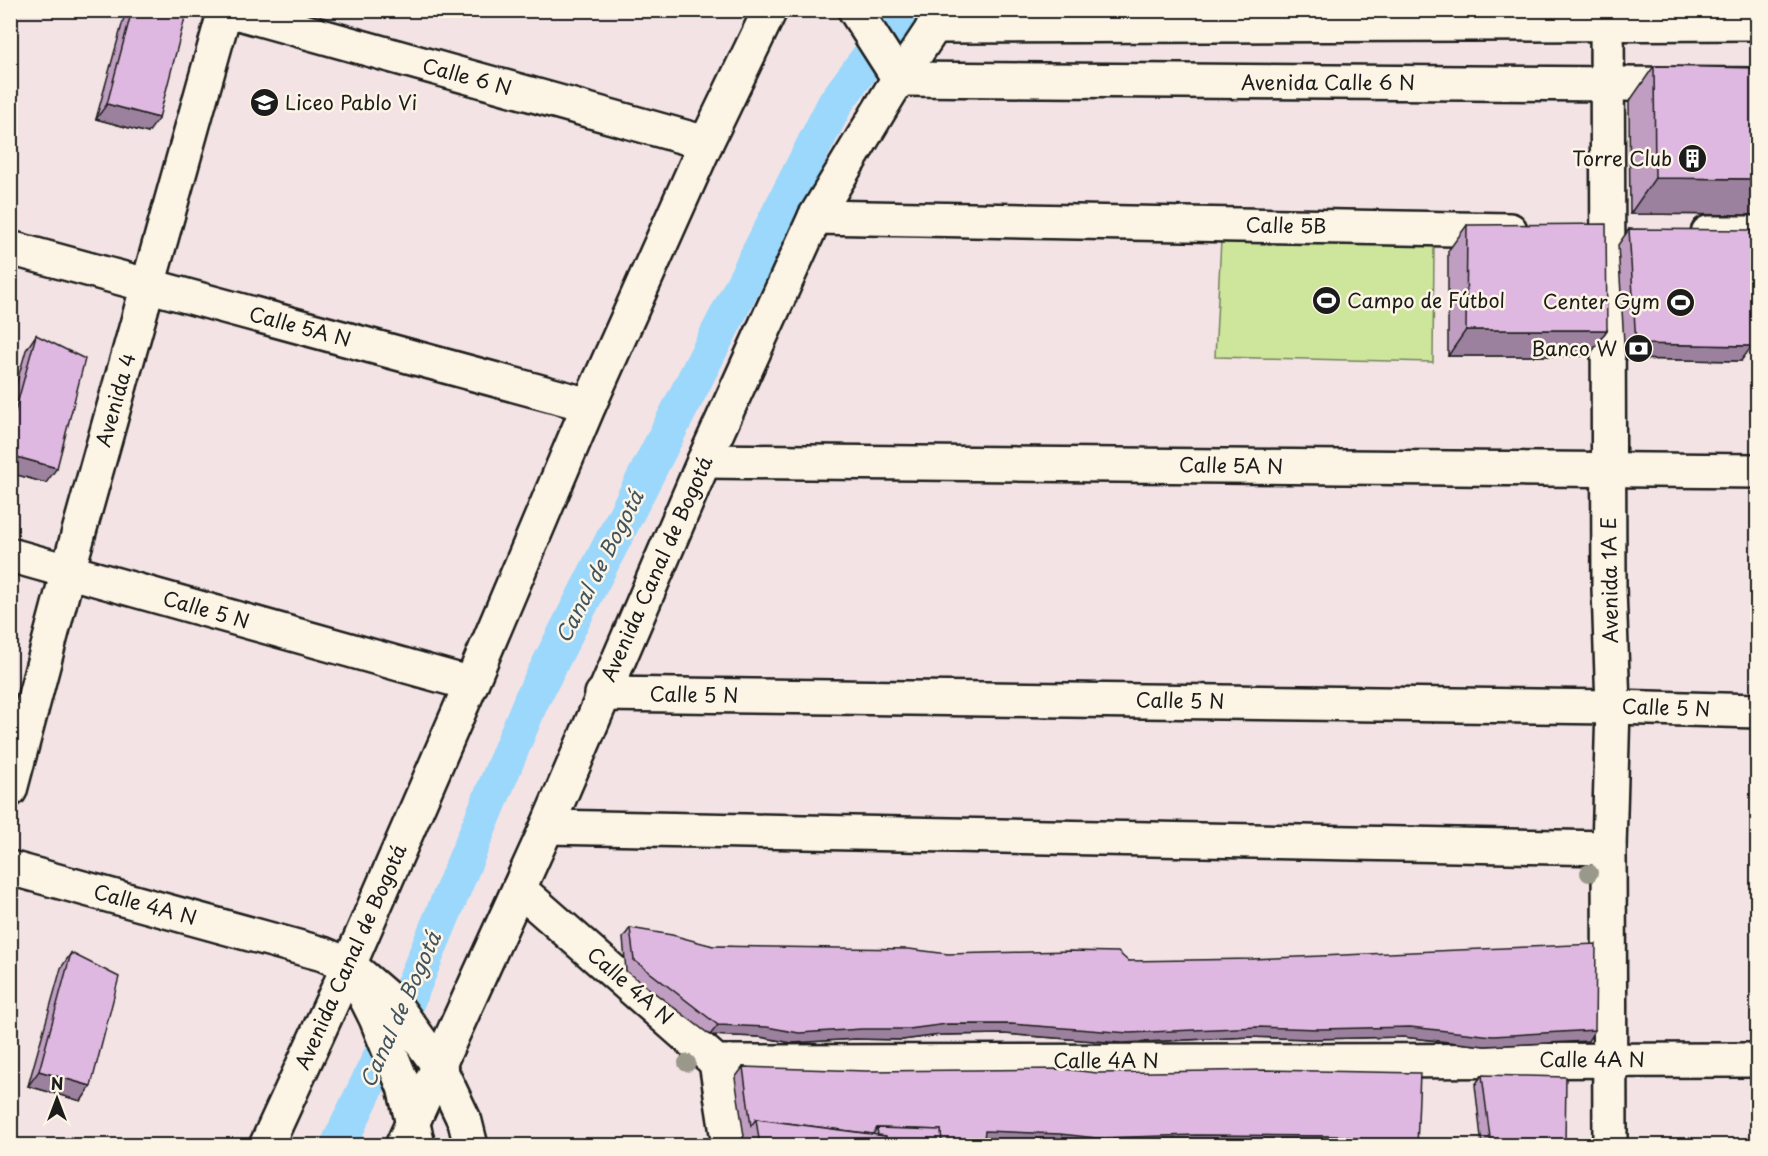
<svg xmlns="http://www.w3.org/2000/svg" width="1768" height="1156" font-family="'Playpen Sans',sans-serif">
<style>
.green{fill:#cde69c;stroke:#74815c;stroke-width:1.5}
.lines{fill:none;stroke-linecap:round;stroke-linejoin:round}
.canal{stroke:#9bd8fc;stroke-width:36}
.minor-casing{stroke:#1c1c1c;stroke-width:38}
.major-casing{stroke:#1c1c1c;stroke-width:38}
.minor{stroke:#fcf5e5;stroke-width:33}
.major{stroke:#fcf5e5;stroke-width:33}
.tree{fill:#9a978b}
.wall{fill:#c09ec2;stroke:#1c1c1c;stroke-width:1.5}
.shaded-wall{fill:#9c819e;stroke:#1c1c1c;stroke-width:1.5}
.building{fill:#dfb8e1;stroke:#1c1c1c;stroke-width:1.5}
.labels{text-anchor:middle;stroke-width:5;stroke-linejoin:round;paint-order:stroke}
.street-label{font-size:20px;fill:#1c1c1c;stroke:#fcf5e5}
.poi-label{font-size:20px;fill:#1c1c1c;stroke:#fcf5e5;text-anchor:end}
.water-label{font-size:21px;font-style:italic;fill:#42545f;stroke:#fcf5e5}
</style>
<rect width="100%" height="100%" fill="#f3e3e4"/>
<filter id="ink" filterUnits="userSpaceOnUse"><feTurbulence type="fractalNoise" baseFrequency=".0167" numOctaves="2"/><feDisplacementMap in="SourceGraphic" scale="12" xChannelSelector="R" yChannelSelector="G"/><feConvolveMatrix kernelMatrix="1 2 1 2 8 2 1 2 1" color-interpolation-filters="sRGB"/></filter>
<g filter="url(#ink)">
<path class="green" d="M1221,240l213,5 -1,117 -218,-5z"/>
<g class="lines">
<path class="canal" d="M338,1146l67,-140 126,-305 305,-599 68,-92"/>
<defs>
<g id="minor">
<path d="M228,10l478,133"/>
<path d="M855,10l44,69 859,6"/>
<path d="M1607,10l2,578 4,119 -4,141 1,298"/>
<path d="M933,26l825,-3"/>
<path d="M815,217l695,13"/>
<path d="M1708,233h50"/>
<path d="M10,248l579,157"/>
<path d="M704,461l1054,10"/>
<path d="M10,555l461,129"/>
<path d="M602,694l1011,13 145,4"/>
<path d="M10,790l58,-219 157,-561"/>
<path d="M547,827l1062,21"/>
<path d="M10,868l313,86 26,11 44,38 45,62 27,57 6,24"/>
<path d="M519,889l197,173 1042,-2"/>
<path d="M358,982l18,36 28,69 13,54"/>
<path d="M716,1062l13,84"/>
</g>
<g id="major">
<path d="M266,1146l83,-181 122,-281 118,-279 117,-262 64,-133"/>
<path d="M402,1146l145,-319 157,-366 111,-244 76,-126 54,-81"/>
</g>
</defs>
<use href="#minor" class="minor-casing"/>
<use href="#major" class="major-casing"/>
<use href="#minor" class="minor"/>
<use href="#major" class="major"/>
</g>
<g class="tree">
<circle cx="1589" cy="873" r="9"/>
<circle cx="687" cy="1063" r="9"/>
</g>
<g class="wall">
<path d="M126,10h61l-39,123 -52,-14z"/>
<path d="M1654,66l104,2v147l-128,-1 -1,-112z"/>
<path d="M1467,225l140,105 -18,26h-141v-105z"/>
<path d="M1629,229l112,132 -116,-2 -7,-114z"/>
<path d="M36,335l10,148 -36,-10v-67l16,-56z"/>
<path d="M630,928l83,18 415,15 460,80 -103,5 -82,-9 -92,2 -61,-2 -128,6 -118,-9 -64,1 -38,5 -47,-1 -63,4 -32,-6 -50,-2 -84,-64 -3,-33z"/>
<path d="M71,953l20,133 -10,15 -53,-15 33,-118z"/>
<path d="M743,1067l674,79h-352l-12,-2 -69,-2 -1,4h-246l7,-10 -9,-58z"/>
<path d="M1482,1075l83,71h-83l-7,-61z"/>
</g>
<g class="shaded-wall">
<path d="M107,104l52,14 -11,15 -52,-14z"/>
<path d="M1655,178l103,1v36l-128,-1z"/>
<path d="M1466,330h141l-18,26h-141z"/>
<path d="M1636,344l116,2 -11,15 -116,-2z"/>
<path d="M10,455l47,13 -11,15 -36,-10z"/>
<path d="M1011,1024l247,3h152l185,3 -7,11 -103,5 -82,-9 -92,2 -61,-2 -128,6 -118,-9 -64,1 -38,5 -47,-1 -63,4 -32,-6 -50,-2 8,-10z"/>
<path d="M39,1071l52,15 -10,15 -53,-15z"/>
<path d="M985,1131l354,5 73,10h-347l-12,-2 -75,-2z"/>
</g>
<g class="building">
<path d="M132,10h55l-28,108 -52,-14z"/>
<path d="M1654,66l104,2v111l-103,-1z"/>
<path d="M1606,224l1,106h-141l1,-105z"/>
<path d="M1629,229l122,1 1,116 -116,-2z"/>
<path d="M36,335l49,24 -28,109 -47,-13v-25z"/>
<path d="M10,617l3,1 -3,10z"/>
<path d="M630,928l42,7 41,11 196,3 39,5 122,-3 48,1 10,9 124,-2 344,-15 -1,86 -102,6 -83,-9 -91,2 -61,-2 -129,6 -118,-9h-64l-38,5h-47l-63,4 -32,-6 -49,-2 -84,-65z"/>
<path d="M71,953l48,24 -28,109 -52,-15z"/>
<path d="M743,1067l124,4 196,-2 34,4 168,-3 155,3 -3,73 -78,-10 -143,-1 -99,3 -37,-4 -75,-3 -2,15h-41l-1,-16 -64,-2 -4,6 -117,-15 -5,7z"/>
<path d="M1482,1075l84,2 -1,69 -74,-1z"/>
<path d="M756,1119l130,17v10h-126z"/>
<path d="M877,1128l64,2 1,16h-56v-10l-8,-1z"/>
</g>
</g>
<defs>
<symbol id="school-disc" viewBox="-11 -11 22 22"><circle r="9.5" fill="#1c1c1c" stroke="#fcf5e5"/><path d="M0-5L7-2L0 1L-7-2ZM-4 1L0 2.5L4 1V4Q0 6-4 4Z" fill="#fff"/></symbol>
<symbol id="building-disc" viewBox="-11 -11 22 22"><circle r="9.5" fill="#1c1c1c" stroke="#fcf5e5"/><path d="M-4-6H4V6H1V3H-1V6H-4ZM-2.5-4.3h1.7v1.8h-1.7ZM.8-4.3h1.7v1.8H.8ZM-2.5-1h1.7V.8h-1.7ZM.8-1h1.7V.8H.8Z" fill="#fff"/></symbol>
<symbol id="stadium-disc" viewBox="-11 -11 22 22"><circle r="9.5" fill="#1c1c1c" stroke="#fcf5e5"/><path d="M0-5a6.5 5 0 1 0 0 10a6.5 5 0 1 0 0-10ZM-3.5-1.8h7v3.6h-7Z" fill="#fff"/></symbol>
<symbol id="bank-disc" viewBox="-11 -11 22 22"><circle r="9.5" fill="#1c1c1c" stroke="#fcf5e5"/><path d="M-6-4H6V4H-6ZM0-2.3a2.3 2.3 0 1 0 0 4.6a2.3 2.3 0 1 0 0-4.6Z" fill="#fff"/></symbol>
</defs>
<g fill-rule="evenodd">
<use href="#school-disc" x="248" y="86" width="33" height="33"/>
<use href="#building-disc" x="1676" y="142" width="33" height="33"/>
<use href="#stadium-disc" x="1310" y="284" width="33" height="33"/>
<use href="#stadium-disc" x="1664" y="286" width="33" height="33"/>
<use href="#bank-disc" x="1622" y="332" width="33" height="33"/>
</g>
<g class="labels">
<g class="street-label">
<text transform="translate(467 77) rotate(15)" y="7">Calle 6 N</text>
<text x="1328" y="90">Avenida Calle 6 N</text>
<text transform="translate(1286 226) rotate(1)" y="7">Calle 5B</text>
<text transform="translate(300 327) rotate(15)" y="7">Calle 5A N</text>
<text transform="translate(116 400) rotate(-74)" y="7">Avenida 4</text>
<text transform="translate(1231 466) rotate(1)" y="7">Calle 5A N</text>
<text transform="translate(657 569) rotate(-66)" y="7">Avenida Canal de Bogotá</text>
<text transform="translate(1610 580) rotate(-91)" y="7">Avenida 1A E</text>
<text transform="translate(206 610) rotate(16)" y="7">Calle 5 N</text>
<text transform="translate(694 695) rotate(1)" y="7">Calle 5 N</text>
<text transform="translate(1180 701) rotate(1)" y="7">Calle 5 N</text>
<text transform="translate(1666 708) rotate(2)" y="7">Calle 5 N</text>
<text transform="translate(145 905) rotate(15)" y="7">Calle 4A N</text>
<text transform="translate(351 957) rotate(-66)" y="7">Avenida Canal de Bogotá</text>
<text transform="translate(630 986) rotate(41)" y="7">Calle 4A N</text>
<text x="1592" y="1067">Calle 4A N</text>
<text x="1106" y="1068">Calle 4A N</text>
</g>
<g class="poi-label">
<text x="285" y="110" text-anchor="start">Liceo Pablo Vi</text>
<text x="1672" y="166">Torre Club</text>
<text x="1347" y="308" text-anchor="start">Campo de Fútbol</text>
<text x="1660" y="309">Center Gym</text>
<text x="1617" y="356">Banco W</text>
</g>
<g class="water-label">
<text transform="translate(600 567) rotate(-63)" y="7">Canal de Bogotá</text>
<text transform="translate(401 1010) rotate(-66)" y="7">Canal de Bogotá</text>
</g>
</g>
<rect width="1768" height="1156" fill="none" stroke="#fcf5e5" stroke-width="36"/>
<rect x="18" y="18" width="1732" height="1120" fill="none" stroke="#1c1c1c" stroke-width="2" filter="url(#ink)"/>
<g transform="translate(57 1099)" stroke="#fcf5e5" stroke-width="4.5" paint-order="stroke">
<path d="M0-4.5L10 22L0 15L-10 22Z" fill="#1c1c1c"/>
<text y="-9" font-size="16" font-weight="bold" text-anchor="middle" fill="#1c1c1c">N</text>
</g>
</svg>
